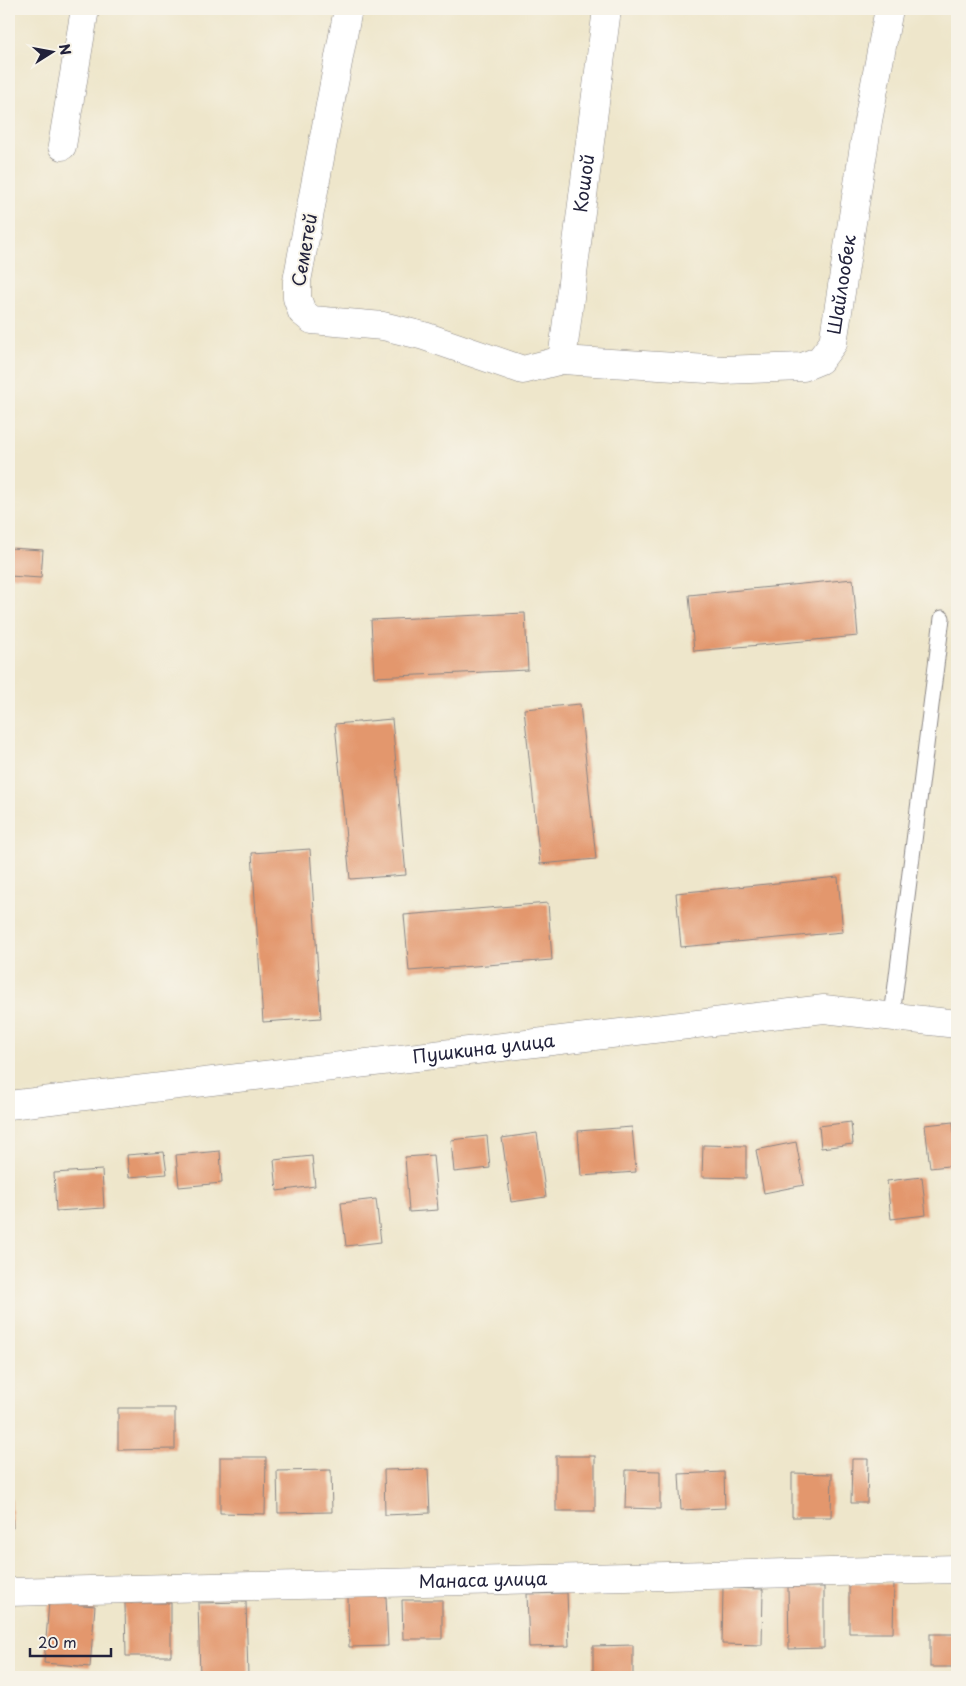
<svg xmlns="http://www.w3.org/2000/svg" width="966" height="1686" font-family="'Playpen Sans',sans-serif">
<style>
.building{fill:#e3976d}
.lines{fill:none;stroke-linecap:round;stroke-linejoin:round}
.lane-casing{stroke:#888483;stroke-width:17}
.street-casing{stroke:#888483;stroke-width:29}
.lane{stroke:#fff;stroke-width:15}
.street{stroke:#fff;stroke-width:28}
.labels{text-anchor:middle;stroke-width:4;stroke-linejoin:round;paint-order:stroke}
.street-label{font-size:18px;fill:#22223b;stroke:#f7f3e8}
</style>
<rect width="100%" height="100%" fill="#f7f3e8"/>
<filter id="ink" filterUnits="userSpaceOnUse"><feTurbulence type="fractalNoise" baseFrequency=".02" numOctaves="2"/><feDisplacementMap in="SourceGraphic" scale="10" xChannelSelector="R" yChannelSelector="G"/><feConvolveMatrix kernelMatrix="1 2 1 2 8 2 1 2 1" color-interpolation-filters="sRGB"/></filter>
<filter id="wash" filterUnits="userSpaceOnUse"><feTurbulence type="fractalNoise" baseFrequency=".0096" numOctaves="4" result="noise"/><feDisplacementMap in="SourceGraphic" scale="20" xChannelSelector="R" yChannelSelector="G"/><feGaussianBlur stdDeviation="1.12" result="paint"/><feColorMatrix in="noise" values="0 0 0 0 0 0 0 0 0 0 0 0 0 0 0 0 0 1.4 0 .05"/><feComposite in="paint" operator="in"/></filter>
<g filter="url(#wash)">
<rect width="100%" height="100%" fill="#eee6cb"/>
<g id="blocks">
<g class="building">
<path d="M9,548l34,2 -2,28 -32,-2z"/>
<path d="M853,579l5,57 -164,15 -5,-56z"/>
<path d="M525,613l3,57 -154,7 -3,-57z"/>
<path d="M580,704l16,155 -56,5 -16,-155z"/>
<path d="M392,719l14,156 -56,4 -15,-155z"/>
<path d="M310,849l11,169 -58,4 -11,-169z"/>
<path d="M838,877l5,55 -162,15 -5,-54z"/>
<path d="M548,903l4,57 -143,11 -5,-56z"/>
<path d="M851,1122l2,22 -32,4 -2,-22z"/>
<path d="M953,1122l4,43 -27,3 -5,-43z"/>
<path d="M632,1127l4,45 -55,4 -3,-45z"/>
<path d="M537,1133l9,64 -35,5 -9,-64z"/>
<path d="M487,1136l3,32 -36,4 -3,-32z"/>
<path d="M796,1142l8,43 -40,8 -8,-43z"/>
<path d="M703,1145l43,1v32l-44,-1z"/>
<path d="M220,1151l2,32 -43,4 -3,-32z"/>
<path d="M164,1152l3,22 -38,3 -2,-22z"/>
<path d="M433,1155l5,55 -29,2 -4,-55z"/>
<path d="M312,1156l3,30 -38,5 -3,-31z"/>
<path d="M102,1170l2,38 -48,3 -2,-38z"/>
<path d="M922,1177l4,38 -35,4 -4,-38z"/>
<path d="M376,1199l5,43 -35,4 -5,-43z"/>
<path d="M118,1408h57v41l-57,1z"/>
<rect x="556" y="1456" width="39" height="55"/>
<path d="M220,1457h46l-1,57 -45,-1z"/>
<path d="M852,1459h16l-1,44h-16z"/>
<path d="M428,1469l2,44 -45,2 -1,-45z"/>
<path d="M331,1470l1,42 -54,1 -1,-42z"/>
<path d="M626,1470l34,1v38l-35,-1z"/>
<path d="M724,1472l1,36 -44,2 -2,-36z"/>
<path d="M792,1473l40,1 -1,43h-39z"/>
<path d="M9,1479h1l3,49h-4z"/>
<path d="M849,1584h45l-1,49h-44z"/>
<path d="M788,1587h36v61l-35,1z"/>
<path d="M723,1588l40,1 -1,56 -40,-1z"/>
<path d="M567,1593l2,53 -40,1 -2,-53z"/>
<path d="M386,1596l2,50 -39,1 -1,-50z"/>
<path d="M402,1600h40v39h-39z"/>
<path d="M49,1602l46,4 -5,61 -46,-4z"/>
<path d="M246,1602l2,75h-48l-2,-74z"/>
<path d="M125,1603h46v53h-45z"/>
<rect x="930" y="1634" width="27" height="33"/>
<path d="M633,1645v32h-40v-31z"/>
</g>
</g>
</g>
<g filter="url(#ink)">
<use href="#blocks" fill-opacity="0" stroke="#888483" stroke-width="1"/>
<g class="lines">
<defs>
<path id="lane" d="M892,1016l50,-398"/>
<g id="street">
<path id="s1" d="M348,9l-51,272v17l5,14 10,8 71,6 41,10 99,34 39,-10 162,10 79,-3 17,-7 13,-17 35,-222 21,-112"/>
<path d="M62,146l23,-137"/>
<path id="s2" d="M562,360l45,-351"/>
<path id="s3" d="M9,1105l815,-96 133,15"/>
<path id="s4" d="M9,1592l948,-23"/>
</g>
</defs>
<use href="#lane" class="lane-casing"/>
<use href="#street" class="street-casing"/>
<use href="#lane" class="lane"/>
<use href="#street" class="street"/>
</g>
</g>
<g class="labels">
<g class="street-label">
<text dy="6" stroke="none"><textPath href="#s2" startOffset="178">Кошой</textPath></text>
<text transform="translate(305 250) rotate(-80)" y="6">Семетей</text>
<text dy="6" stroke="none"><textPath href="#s1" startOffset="920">Шайлообек</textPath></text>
<text dy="6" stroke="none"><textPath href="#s3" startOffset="478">Пушкина улица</textPath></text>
<text dy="6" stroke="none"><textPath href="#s4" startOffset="474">Манаса улица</textPath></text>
</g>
</g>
<rect width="966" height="1686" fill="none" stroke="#f7f3e8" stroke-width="30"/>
<g transform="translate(52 52) rotate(79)" stroke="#f7f3e8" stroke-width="4" paint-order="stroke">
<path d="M0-4L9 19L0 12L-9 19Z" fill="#22223b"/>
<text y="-8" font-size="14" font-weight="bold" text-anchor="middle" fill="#22223b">N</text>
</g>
<path d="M30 1648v8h81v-8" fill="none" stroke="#22223b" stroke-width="2.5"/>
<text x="38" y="1648" font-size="15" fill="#22223b" stroke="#f7f3e8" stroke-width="4" paint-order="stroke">20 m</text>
</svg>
